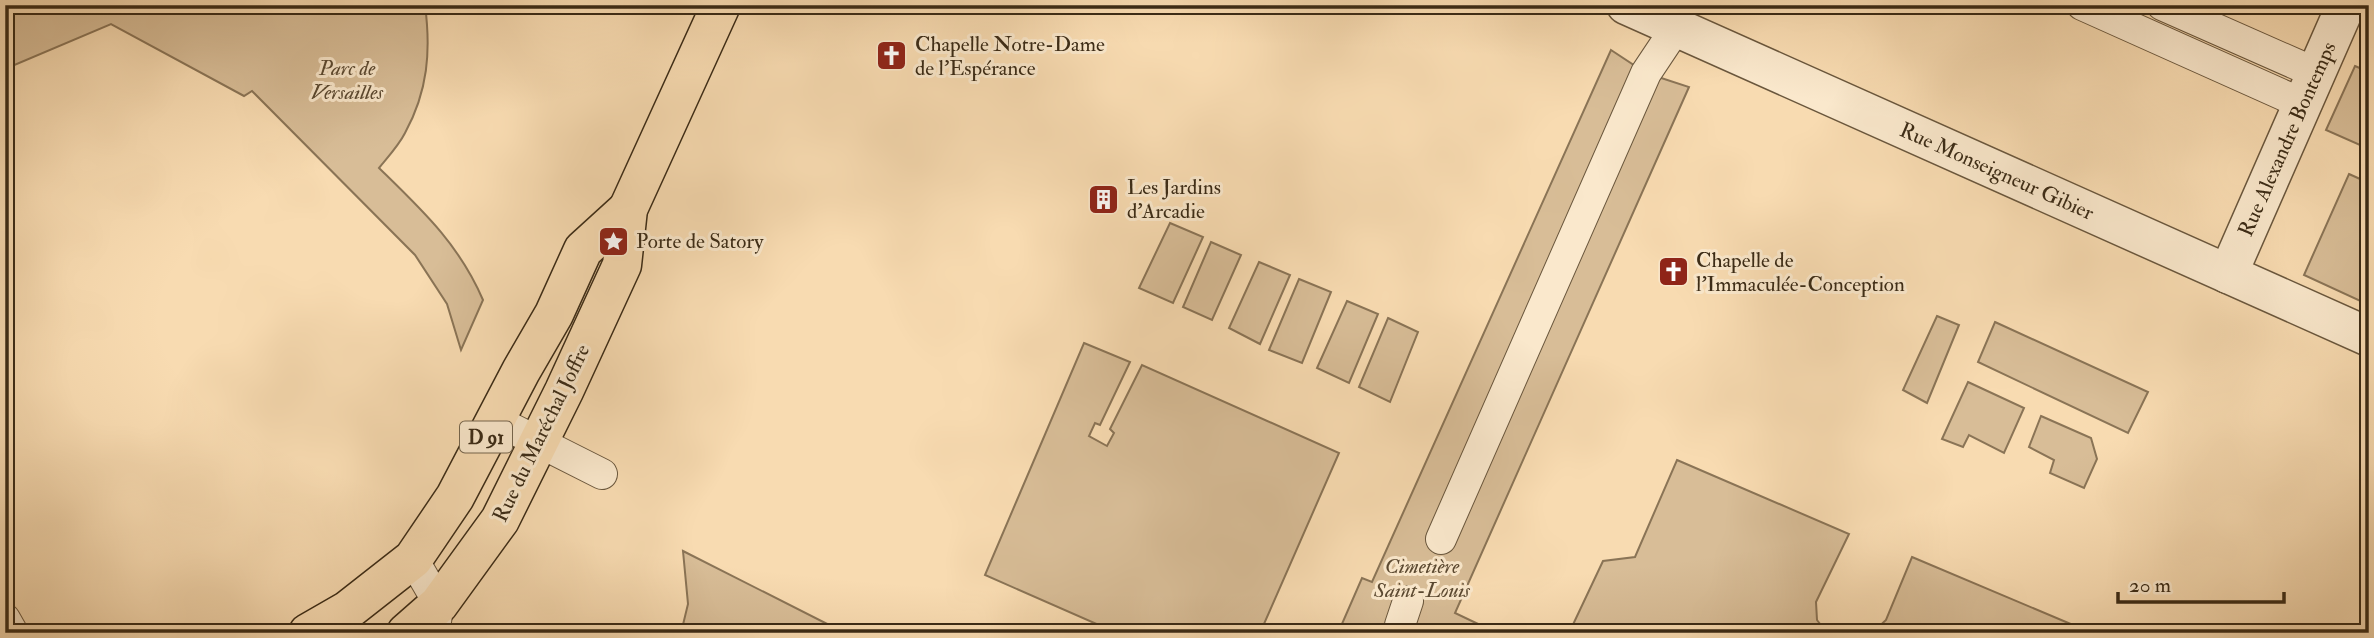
<svg xmlns="http://www.w3.org/2000/svg" width="2374" height="638" font-family="'IM FELL Double Pica',serif">
<style>
.green{fill:#d8bd97;stroke:#8a7456;stroke-width:2}
.lines{fill:none;stroke-linecap:round;stroke-linejoin:round}
.lane-casing{stroke:#6a573d;stroke-width:32}
.street-casing{stroke:#6a573d;stroke-width:41}
.primary-casing{stroke:#3b2b16;stroke-width:41}
.lane{stroke:#fae8cc;stroke-width:30}
.street{stroke:#fae8cc;stroke-width:38}
.primary{stroke:#f8dbb1;stroke-width:38}
.labels{text-anchor:middle;stroke-width:6;stroke-linejoin:round;paint-order:stroke}
.shield{fill:#fae8cc;stroke:#74644d;stroke-width:2}
.shield-label{font-size:19px;font-weight:bold;fill:#3b2b16}
.poi-label{font-size:21px;fill:#3b2b16;stroke:#fae8cc;text-anchor:start}
.park-label{font-size:21px;font-style:italic;fill:#5a4830;stroke:#fae8cc}
.street-label{font-size:21px;fill:#3b2b16;stroke:#fae8cc}
</style>
<rect width="100%" height="100%" fill="#f8dbb1"/>
<filter id="stains"><feTurbulence type="fractalNoise" baseFrequency=".00286" numOctaves="4"/><feColorMatrix values="0 0 0 0 .2 0 0 0 0 .09 0 0 0 0 .02 0 0 0 .5 -.17"/></filter>
<radialGradient id="worn" r=".72"><stop offset=".6" stop-color="#630" stop-opacity="0"/><stop offset="1" stop-color="#630" stop-opacity=".3"/></radialGradient>
<g class="green">
<path d="M5,5h420c6,46 3,86 -20,128 -6,12 -17,24 -26,35 43,42 80,76 104,132l-22,50 -14,-46 -32,-49 -163,-164 -8,5 -133,-72 -106,45z"/>
<path d="M1611,50l35,23 43,14 -234,526 42,20h-159l24,-55 10,4z"/>
<path d="M2355,66l14,6v77l-43,-19z"/>
<path d="M2349,174l20,9v122l-65,-30z"/>
<path d="M1170,223l33,14 -30,66 -34,-15z"/>
<path d="M1211,242l30,13 -29,65 -29,-13z"/>
<path d="M1259,262l31,13 -30,69 -31,-16z"/>
<path d="M1299,279l32,13 -29,71 -33,-13z"/>
<path d="M1347,301l31,13 -29,69 -32,-15z"/>
<path d="M1937,316l22,9 -32,78 -24,-13z"/>
<path d="M1388,318l30,14 -28,70 -31,-15z"/>
<path d="M1995,322l153,70 -20,41 -150,-71z"/>
<path d="M1084,343l46,19 -30,63 -5,-2 -6,13 18,10 7,-13 -4,-4 32,-64 197,88 -79,180h-143l-132,-58z"/>
<path d="M1968,382l56,26 -20,45 -35,-18 -6,12 -21,-8z"/>
<path d="M2041,416l50,22 6,21 -13,29 -34,-15 4,-13 -25,-13z"/>
<path d="M1677,460l172,74 -33,68 1,18 10,13h-258l34,-72 32,-4z"/>
<path d="M683,551l162,82h-164l7,-29z"/>
<path d="M1912,557l180,76h-220l14,-13z"/>
</g>
<g class="lines">
<defs>
<g id="lane">
<path d="M2082,5l221,99"/>
<path d="M2162,5l154,68"/>
<path d="M495,420l107,54"/>
<path d="M1441,539l205,-466 30,-45"/>
<path d="M413,559l26,45 -3,17"/>
<path d="M5,619l8,14"/>
<path d="M1400,633v-8l8,-24"/>
</g>
<g id="street">
<path d="M1626,5l743,332"/>
<path d="M2228,274l118,-269"/>
</g>
<g id="primary">
<path d="M308,633l40,-23 65,-51 42,-62 66,-126 33,-57 29,-64 45,-41"/>
<path d="M406,633l33,-29 61,-84 64,-129 58,-126 6,-56 93,-204"/>
</g>
</defs>
<use href="#lane" class="lane-casing"/>
<use href="#street" class="street-casing"/>
<use href="#primary" class="primary-casing"/>
<use href="#lane" class="lane"/>
<use href="#street" class="street"/>
<use href="#primary" class="primary"/>
</g>
<defs>
<symbol id="church-square" viewBox="-11 -11 22 22"><rect x="-9" y="-9" width="18" height="18" rx="4" fill="#8f2418" stroke="#fae8cc"/><path d="M-1.2-6h2.4v3.5h3.3v2.4h-3.3V6h-2.4V-.1h-3.3v-2.4h3.3Z" fill="#fff"/></symbol>
<symbol id="building-square" viewBox="-11 -11 22 22"><rect x="-9" y="-9" width="18" height="18" rx="4" fill="#8f2418" stroke="#fae8cc"/><path d="M-4-6H4V6H1V3H-1V6H-4ZM-2.5-4.3h1.7v1.8h-1.7ZM.8-4.3h1.7v1.8H.8ZM-2.5-1h1.7V.8h-1.7ZM.8-1h1.7V.8H.8Z" fill="#fff"/></symbol>
<symbol id="sight-square" viewBox="-11 -11 22 22"><rect x="-9" y="-9" width="18" height="18" rx="4" fill="#8f2418" stroke="#fae8cc"/><path d="M0-6L1.8-2.2L6-1.7L2.9 1.2L3.7 5.4L0 3.3L-3.7 5.4L-2.9 1.2L-6-1.7L-1.8-2.2Z" fill="#fff"/></symbol>
</defs>
<g fill-rule="evenodd">
<use href="#church-square" x="874" y="38" width="35" height="35"/>
<use href="#building-square" x="1086" y="182" width="35" height="35"/>
<use href="#sight-square" x="596" y="224" width="35" height="35"/>
<use href="#church-square" x="1656" y="254" width="35" height="35"/>
</g>
<g class="labels">
<rect class="shield" x="460" y="421.5" width="52" height="31" rx="5"/>
<g class="shield-label">
<text x="486" y="444">D 91</text>
</g>
<g class="poi-label">
<text x="915" y="51">Chapelle Notre-Dame<tspan x="915" dy="24">de l'Espérance</tspan></text>
<text x="1127" y="194">Les Jardins<tspan x="1127" dy="24">d'Arcadie</tspan></text>
<text x="636" y="248">Porte de Satory</text>
<text x="1696" y="267">Chapelle de<tspan x="1696" dy="24">l'Immaculée-Conception</tspan></text>
</g>
<g class="park-label">
<text x="347" y="75">Parc de<tspan x="347" dy="24">Versailles</tspan></text>
<text x="1422" y="573">Cimetière<tspan x="1422" dy="24">Saint-Louis</tspan></text>
</g>
<g class="street-label">
<text transform="translate(2287 139) rotate(-66)" y="7">Rue Alexandre Bontemps</text>
<text transform="translate(1997 171) rotate(24)" y="7">Rue Monseigneur Gibier</text>
<text transform="translate(541 433) rotate(-64)" y="7">Rue du Maréchal Joffre</text>
</g>
</g>
<rect width="2374" height="638" fill="none" stroke="#f8dbb1" stroke-width="28"/>
<rect x="7" y="7" width="2360" height="624" fill="none" stroke="#3b2b16" stroke-width="3.5"/>
<rect x="14" y="14" width="2346" height="610" fill="none" stroke="#3b2b16" stroke-width="2"/>
<path d="M2118 592v10h166v-10" fill="none" stroke="#3b2b16" stroke-width="3.5"/>
<text x="2129" y="592" font-size="21" fill="#3b2b16" stroke="#fae8cc" stroke-width="5" paint-order="stroke">20 m</text>
<rect width="100%" height="100%" filter="url(#stains)"/>
<rect width="100%" height="100%" fill="url(#worn)"/>
</svg>
